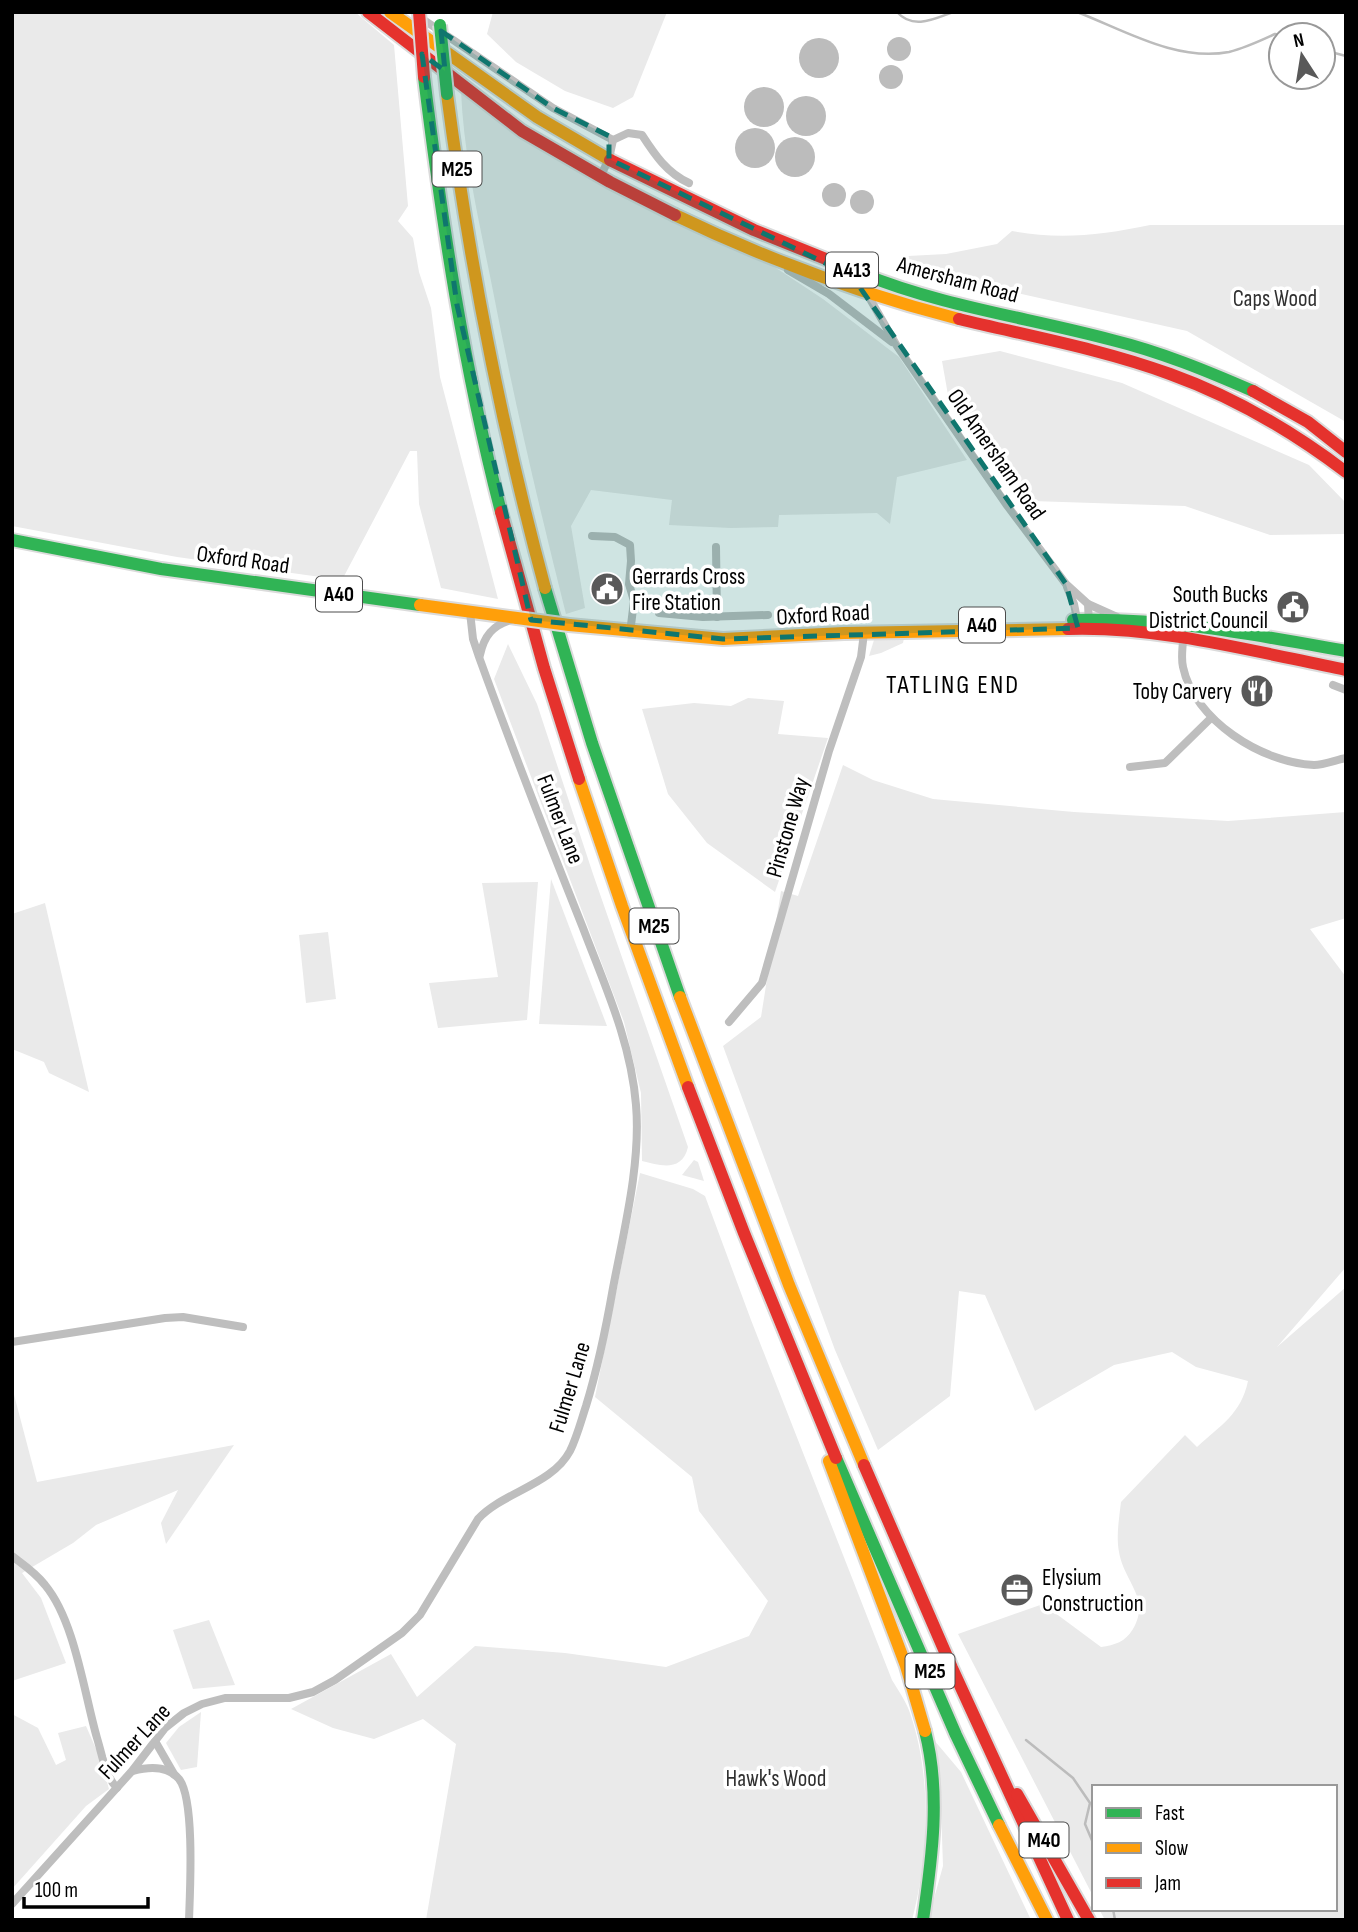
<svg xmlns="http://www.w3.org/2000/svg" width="1358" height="1932" font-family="'Sofia Sans Condensed',sans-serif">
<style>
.green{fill:#eaeaea}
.water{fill:#bcbcbc}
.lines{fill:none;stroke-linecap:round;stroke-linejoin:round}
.stream{stroke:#bcbcbc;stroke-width:2.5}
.fast-casing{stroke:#dbdbdb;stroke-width:16}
.slow-casing{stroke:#dbdbdb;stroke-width:16}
.jam-casing{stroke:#dbdbdb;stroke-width:16}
.street{stroke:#bebebe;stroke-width:8}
.fast{stroke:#30b455;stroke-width:12}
.slow{stroke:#ff9f0a;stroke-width:12}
.jam{stroke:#e5322d;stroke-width:12}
.fast-bridge-casing{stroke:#dbdbdb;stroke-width:16;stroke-linecap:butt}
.slow-bridge-casing{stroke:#dbdbdb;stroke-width:16;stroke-linecap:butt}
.jam-bridge-casing{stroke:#dbdbdb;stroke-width:16;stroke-linecap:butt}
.fast-bridge{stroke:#30b455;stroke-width:12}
.slow-bridge{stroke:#ff9f0a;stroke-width:12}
.jam-bridge{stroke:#e5322d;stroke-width:12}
.marked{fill:#0f766e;fill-opacity:0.2;stroke:#0f766e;stroke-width:5;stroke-dasharray:14 9;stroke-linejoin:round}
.labels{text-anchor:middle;stroke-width:7;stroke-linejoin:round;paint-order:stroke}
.shield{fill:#fff;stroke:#4c4c4c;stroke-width:2}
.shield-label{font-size:21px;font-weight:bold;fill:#000}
.street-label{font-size:23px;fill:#000;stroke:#fff}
.park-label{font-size:23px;fill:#303030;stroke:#fff}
.poi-label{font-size:23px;fill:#000;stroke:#fff;text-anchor:start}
.quarter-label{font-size:26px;letter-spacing:2px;fill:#000;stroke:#fff}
</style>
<rect width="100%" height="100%" fill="#fff"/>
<g class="green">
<path d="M12,12h343l39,33 14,161 -10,15 15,17 6,34 12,36 9,69 58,222 -57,-11 -22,-84 -2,-53h-7l-68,129 -165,-23 -165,-31z"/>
<path d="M493,12h174l-34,85 -20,11 -48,-17 -49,-29 -29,-28z"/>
<path d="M461,91l64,43 245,130 53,35 76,58 68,103 -70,17 -7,47 -13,-11 -98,2 -1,12 -47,1 -62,-3 3,-25 -81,-10 -20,36 14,82 -19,6c-27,-107 -52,-214 -73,-323 -13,-66 -29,-132 -32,-200z"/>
<path d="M1150,225h196v197l-159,-91 -286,-64 7,-11 38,-2 51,-10 15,-13c47,9 91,4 138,-6z"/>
<path d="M1000,351l122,32 187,82 37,38v34l-2,-3 -74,1 -85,-29 -153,-5 -84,-106 -6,-34z"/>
<path d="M904,638l-1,5 -22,10 -12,3 5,-16z"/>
<path d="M508,644l29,60 56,170 95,273c-6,25 -27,19 -46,14l-1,-68 -17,-71 -130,-343z"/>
<path d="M1278,645h12l56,15v6l-62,-13z"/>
<path d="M748,698l36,3 -6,33 50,4 -53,154 -68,-49 -39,-49 -26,-85 52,-6 37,3z"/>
<path d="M843,765l30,15 60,19 141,13 154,9 118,-9v106l-36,11 36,48v290l-69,80 69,-60v633h-241l-6,-11h236v-122h-241v111l-136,-264 85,-30 58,43c14,-2 24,-5 32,-18 18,-31 -9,-47 -14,-77 -3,-16 0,-33 2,-50l64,-67 12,12c24,-22 44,-33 51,-66l-52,-14 -24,-15 -58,13 -79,46 -50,-116 -26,-4 -9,105 -72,54 -43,-100 -112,-304 38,-29 20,-126 17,5z"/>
<path d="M551,879l56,147 -68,-2z"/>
<path d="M538,882l-11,138 -89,8 -9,-45 69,-6 -16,-94z"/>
<path d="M45,903l44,189 -40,-19 -5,-11 -32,-13v-135z"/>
<path d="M328,932l8,67 -30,4 -7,-68z"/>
<path d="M694,1160l4,2 6,19 -22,-6z"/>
<path d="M640,1173l53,16 12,7 46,124 141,360c6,10 14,21 18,33 22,63 19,143 2,207h-486l30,-176 -33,-25 -49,20 -41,-11 -42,-19 100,-55 26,43 58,-51 90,7 101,14 83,-31 19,-35 -69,-90 -7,-34 -97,-80z"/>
<path d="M12,1387l25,95 197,-37 -68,99 -5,-21 17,-33 -82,35 -23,18 -51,30 19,25 25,65 -54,18z"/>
<path d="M209,1620l26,65 -42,4 -20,-59z"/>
<path d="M201,1712l-4,55 -16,3 -15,-27 13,-16z"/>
<path d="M12,1714l26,14 18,37 10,-5 -8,-27 28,-7 14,32 9,31 -23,17 -74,83z"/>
<path d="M934,1740l27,32 70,148h-103l15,-54 -3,-87z"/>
</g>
<g class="water">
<circle cx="899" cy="49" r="12"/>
<circle cx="819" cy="58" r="20"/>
<circle cx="891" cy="77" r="12"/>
<circle cx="764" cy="107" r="20"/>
<circle cx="806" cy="116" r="20"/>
<circle cx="755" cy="148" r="20"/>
<circle cx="795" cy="157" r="20"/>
<circle cx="834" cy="195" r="12"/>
<circle cx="862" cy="202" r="12"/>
</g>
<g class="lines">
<g class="stream">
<path d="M897,12c16,18 37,7 56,0"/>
<path d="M1077,12c47,18 99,50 152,40 16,-4 31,-11 46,-18l6,1"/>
<path d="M1323,50l23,6"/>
<path d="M1026,1740l47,38 17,25 -5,21 9,21"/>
<path d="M1113,1909l2,11"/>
</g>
<defs>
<g id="fast">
<path d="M424,77c18,146 40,292 77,435"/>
<path d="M863,274c78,32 167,44 249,66 49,12 95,31 141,51"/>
<path d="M12,540l149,29 259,36"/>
<path d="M545,588l47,155 88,254"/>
<path d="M1073,620c93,-3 182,15 273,31"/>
<path d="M836,1458l120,277 43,90"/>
<path d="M923,1920c9,-62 18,-127 2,-189"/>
</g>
<g id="slow">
<path d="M390,12l147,105 73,43"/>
<path d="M447,94c22,167 54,331 98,494"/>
<path d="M675,215c91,44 186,79 284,104"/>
<path d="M420,605l97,13"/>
<path d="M569,625l154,14 121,-6 224,-4"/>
<path d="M579,779l43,127 66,181"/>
<path d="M680,997l109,288 75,180"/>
<path d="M829,1461l77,205 19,65"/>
<path d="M999,1825l48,95"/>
</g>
<g id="jam">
<path d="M368,12l154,119 88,51 65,33"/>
<path d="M610,160l144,70 109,44"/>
<path d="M959,319c70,17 143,30 211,55 64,23 122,57 176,98"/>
<path d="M1253,391l55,31 38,30"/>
<path d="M501,512l43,156 35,111"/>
<path d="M1068,629c92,-3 188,23 278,41"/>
<path d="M688,1087l56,146 92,225"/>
<path d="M864,1465l88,203 116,252"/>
<path d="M1017,1794l72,126"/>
</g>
</defs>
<use href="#fast" class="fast-casing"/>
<use href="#slow" class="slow-casing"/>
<use href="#jam" class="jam-casing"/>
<g class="street">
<path d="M418,16l135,92 60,32"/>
<path d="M601,175l8,-16 4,-19 15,-7 14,2c13,20 25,38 47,48"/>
<path d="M788,270l41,24 63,48"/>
<path d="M846,273l16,12 35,61 109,158 60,80 22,20 1,20"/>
<path d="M592,536l23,1 15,8 1,16 -2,23 5,17 -4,32"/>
<path d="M716,547l1,70"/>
<path d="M1067,587l7,17 4,20"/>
<path d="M1088,604l29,13"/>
<path d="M659,613l44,4 65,-2"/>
<path d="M1185,624c-1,14 -5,30 -2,43 11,53 79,96 131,98 10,0 22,-5 32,-7"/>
<path d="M480,655c4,-19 13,-30 31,-35"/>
<path d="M1333,685l13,5"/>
<path d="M1130,767l35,-4 46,-45"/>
<path d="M729,1022l33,-39 67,-232 32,-94 3,-24"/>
<path d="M12,1342l153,-24 18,-1 60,10"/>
<path d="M12,1556c12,9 24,17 33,29 30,36 39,108 52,153 5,16 8,38 20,50"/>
<path d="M155,1741l19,33"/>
<path d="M133,1771c15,-4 34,-6 46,8 16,20 11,112 10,141"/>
<path d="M12,1904l120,-133 33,-43 19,-15 18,-9 23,-6h64l24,-6 22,-12 67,-47 18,-18 58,-96c25,-27 74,-34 92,-68 7,-14 11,-30 16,-45 12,-39 20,-78 27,-118 11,-58 28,-125 23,-183 -5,-63 -31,-119 -53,-177 -36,-90 -71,-180 -104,-271l-6,-18 -3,-27"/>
</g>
<use href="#fast" class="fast"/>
<use href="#slow" class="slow"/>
<use href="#jam" class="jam"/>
<defs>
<path id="fast-bridge" d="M440,25l7,69"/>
<path id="slow-bridge" d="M517,618l52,7"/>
<path id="jam-bridge" d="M419,12l5,65"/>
</defs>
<use href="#fast-bridge" class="fast-bridge-casing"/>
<use href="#slow-bridge" class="slow-bridge-casing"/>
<use href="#jam-bridge" class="jam-bridge-casing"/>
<use href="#fast-bridge" class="fast-bridge"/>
<use href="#slow-bridge" class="slow-bridge"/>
<use href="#jam-bridge" class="jam-bridge"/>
</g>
<path class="marked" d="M441,31l112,77 56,28v23l243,117 214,308 12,44 -355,11 -192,-19 -74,-315 -35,-251 23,17z"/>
<defs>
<symbol id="civic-disc" viewBox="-11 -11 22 22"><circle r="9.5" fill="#595959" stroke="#fff"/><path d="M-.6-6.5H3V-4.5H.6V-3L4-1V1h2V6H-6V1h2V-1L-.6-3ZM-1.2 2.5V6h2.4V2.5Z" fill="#fff"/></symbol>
<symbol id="restaurant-disc" viewBox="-11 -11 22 22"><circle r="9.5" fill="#595959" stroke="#fff"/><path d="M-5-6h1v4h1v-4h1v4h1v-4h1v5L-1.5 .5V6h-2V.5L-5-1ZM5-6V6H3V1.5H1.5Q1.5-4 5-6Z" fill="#fff"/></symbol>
<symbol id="office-disc" viewBox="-11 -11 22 22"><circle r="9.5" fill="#595959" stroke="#fff"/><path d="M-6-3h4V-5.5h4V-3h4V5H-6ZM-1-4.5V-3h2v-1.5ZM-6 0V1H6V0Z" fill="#fff"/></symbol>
</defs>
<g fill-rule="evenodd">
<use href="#civic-disc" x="588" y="570" width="38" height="38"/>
<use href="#civic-disc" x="1274" y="588" width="38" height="38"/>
<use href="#restaurant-disc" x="1238" y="672" width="38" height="38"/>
<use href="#office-disc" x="998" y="1571" width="38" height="38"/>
</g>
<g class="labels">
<g class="shield">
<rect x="432.5" y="151.5" width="49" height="35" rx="5"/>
<rect x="826" y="252.5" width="52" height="35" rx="5"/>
<rect x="316" y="576.5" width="46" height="35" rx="5"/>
<rect x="959" y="607.5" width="46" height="35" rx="5"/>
<rect x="629.5" y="908.5" width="49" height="35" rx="5"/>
<rect x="905.5" y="1653.5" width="49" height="35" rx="5"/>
<rect x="1019.5" y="1822.5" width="49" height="35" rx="5"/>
</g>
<g class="shield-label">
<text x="457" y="176">M25</text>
<text x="852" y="277">A413</text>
<text x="339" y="601">A40</text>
<text x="982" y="632">A40</text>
<text x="654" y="933">M25</text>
<text x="930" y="1678">M25</text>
<text x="1044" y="1847">M40</text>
</g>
<g class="street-label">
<text transform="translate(958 279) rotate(15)" y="8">Amersham Road</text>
<text transform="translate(997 454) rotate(55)" y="8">Old Amersham Road</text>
<text transform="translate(243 559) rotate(8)" y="8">Oxford Road</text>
<text transform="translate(823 614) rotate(-3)" y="8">Oxford Road</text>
<text transform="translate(561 819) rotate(69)" y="8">Fulmer Lane</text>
<text transform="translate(787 827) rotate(-74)" y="8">Pinstone Way</text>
<text transform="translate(569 1387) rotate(-73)" y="8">Fulmer Lane</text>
<text transform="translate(134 1741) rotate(-47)" y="8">Fulmer Lane</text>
</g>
<g class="park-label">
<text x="1275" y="306">Caps Wood</text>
<text x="776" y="1786">Hawk's Wood</text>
</g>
<g class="poi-label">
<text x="632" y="584">Gerrards Cross<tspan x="632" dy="26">Fire Station</tspan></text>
<text x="1268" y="602" text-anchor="end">South Bucks<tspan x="1268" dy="26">District Council</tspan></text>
<text x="1232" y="699" text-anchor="end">Toby Carvery</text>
<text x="1042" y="1585">Elysium<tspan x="1042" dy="26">Construction</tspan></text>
</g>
<g class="quarter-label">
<text x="953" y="693">TATLING END</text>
</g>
</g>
<rect width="1358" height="1932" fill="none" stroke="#000000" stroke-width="28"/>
<rect x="1092" y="1785" width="245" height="126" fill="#ffffff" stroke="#999999" stroke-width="2"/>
<rect x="1106" y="1808" width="35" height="10" fill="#30b455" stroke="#999999" stroke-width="2"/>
<text x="1155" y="1820" font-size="21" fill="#000000">Fast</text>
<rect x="1106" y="1843" width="35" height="10" fill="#ff9f0a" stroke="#999999" stroke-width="2"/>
<text x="1155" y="1855" font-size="21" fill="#000000">Slow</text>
<rect x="1106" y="1878" width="35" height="10" fill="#e5322d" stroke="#999999" stroke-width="2"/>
<text x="1155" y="1890" font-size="21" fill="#000000">Jam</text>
<g transform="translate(1302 56) rotate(348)"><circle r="33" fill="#ffffff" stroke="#999999" stroke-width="2"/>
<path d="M0-5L12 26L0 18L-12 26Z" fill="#595959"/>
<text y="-10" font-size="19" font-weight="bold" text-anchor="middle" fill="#000000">N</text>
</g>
<path d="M24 1897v10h124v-10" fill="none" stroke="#000000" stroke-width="3.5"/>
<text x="35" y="1897" font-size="21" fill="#000000" stroke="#ffffff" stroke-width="5" paint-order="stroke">100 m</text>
</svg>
